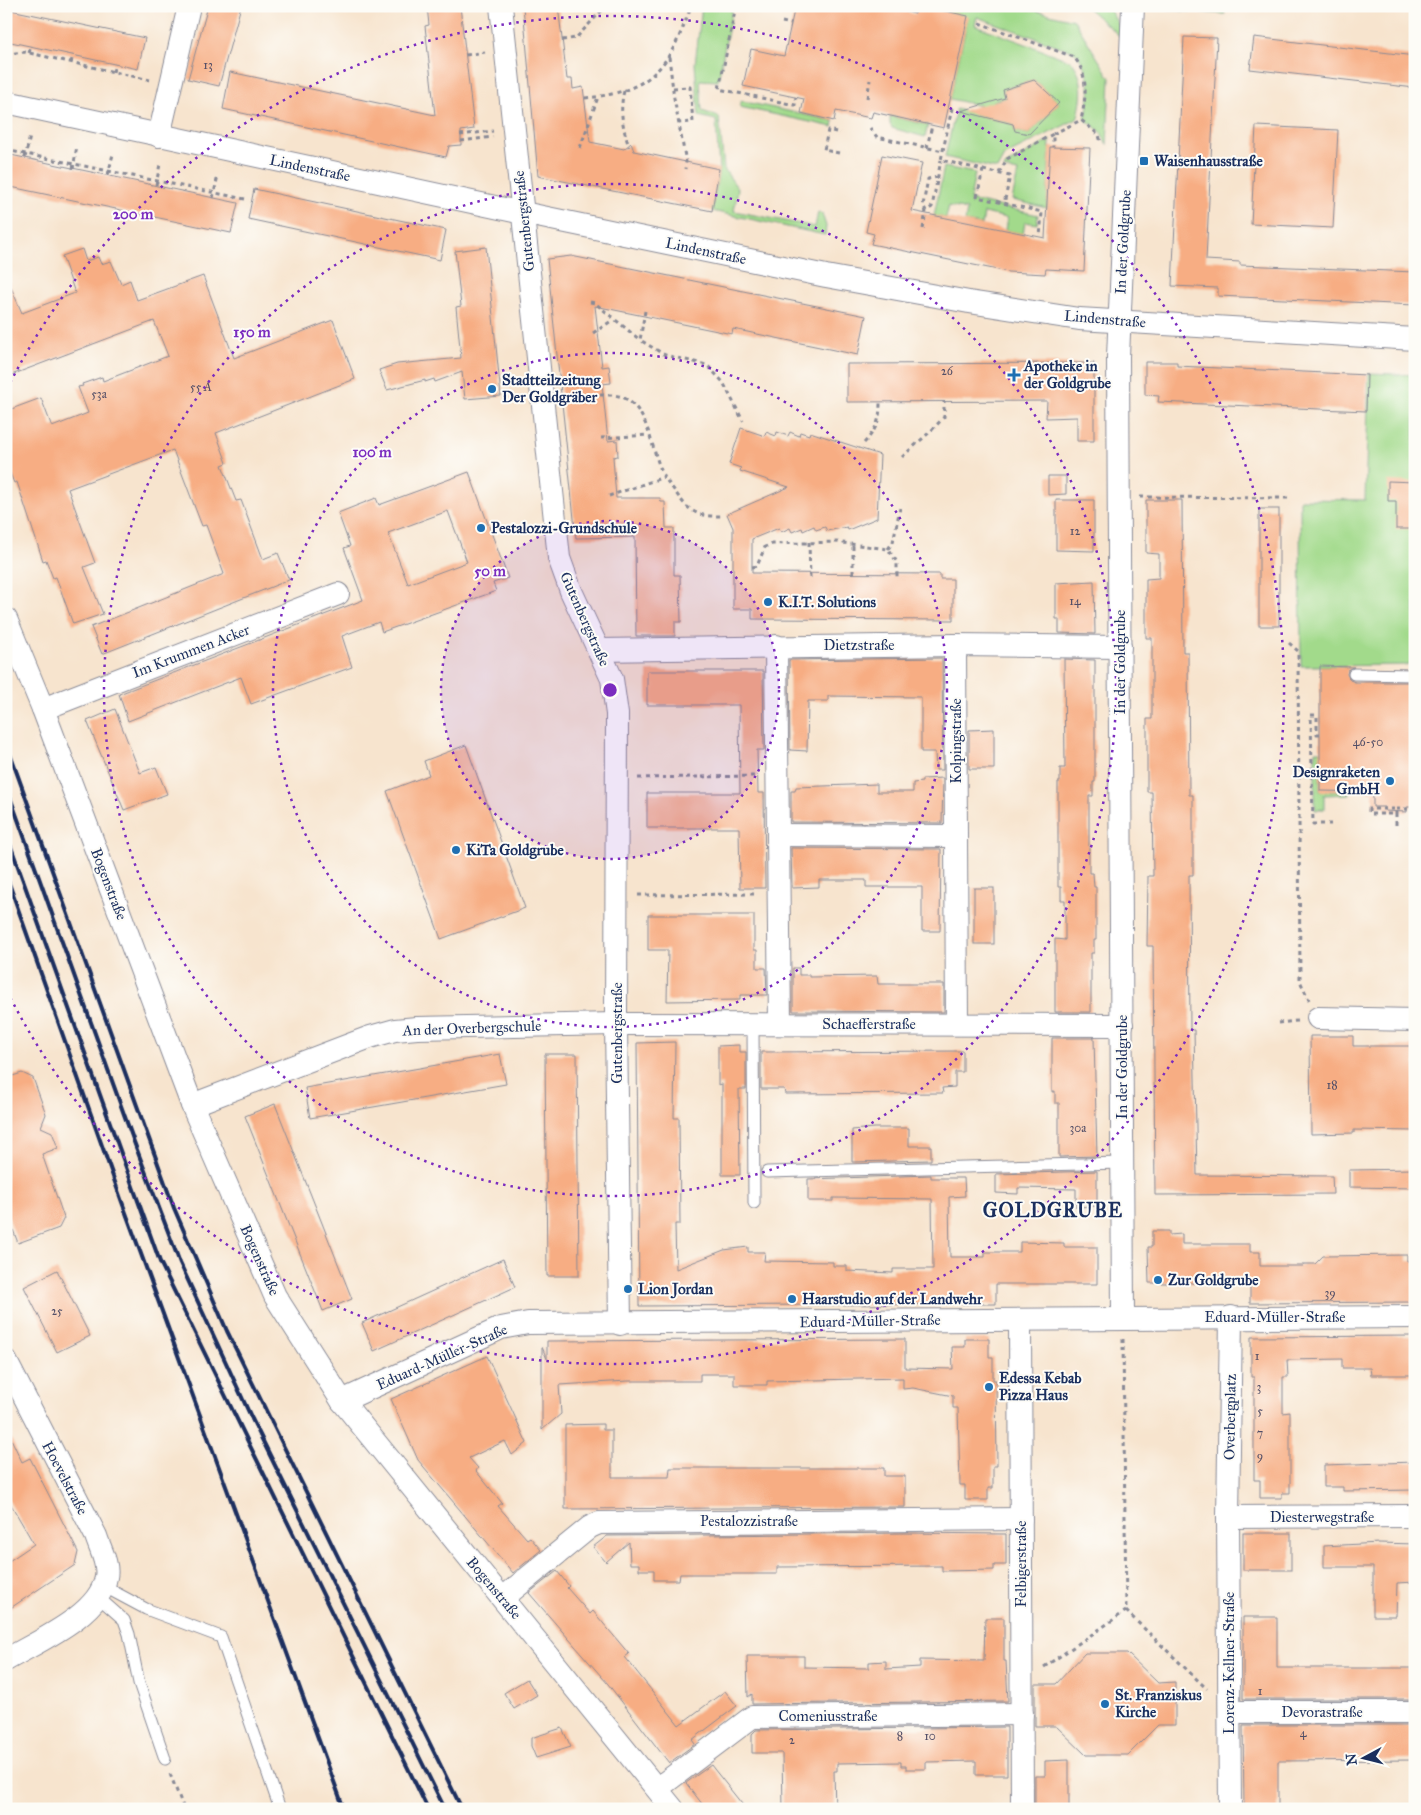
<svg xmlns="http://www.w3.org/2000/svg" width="1421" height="1815" font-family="'IM FELL Great Primer',serif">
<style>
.green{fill:#a2da8b;stroke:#5e8474}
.building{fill:#f7ad83;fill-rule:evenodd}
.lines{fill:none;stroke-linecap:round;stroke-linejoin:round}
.lane-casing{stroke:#898a96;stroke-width:13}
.street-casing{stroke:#898a96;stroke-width:24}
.path{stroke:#898a96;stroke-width:3;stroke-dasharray:4 4;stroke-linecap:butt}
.lane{stroke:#fff;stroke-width:11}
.street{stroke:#fff;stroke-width:22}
.rail{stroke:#1b2f5e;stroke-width:4}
.ring{fill:none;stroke:#7b2cbf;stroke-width:2.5;stroke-dasharray:2.5 5}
.poi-dot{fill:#1f6fb2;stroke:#fdfcf7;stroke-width:2}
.labels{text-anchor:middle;stroke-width:4;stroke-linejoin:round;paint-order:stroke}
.number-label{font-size:12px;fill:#524e67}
.poi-label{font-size:15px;font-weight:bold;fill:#1b2f5e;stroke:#fdfcf7;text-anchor:start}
.street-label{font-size:15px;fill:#1b2f5e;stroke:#fdfcf7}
.district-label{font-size:20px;font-weight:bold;letter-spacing:1px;fill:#1b2f5e;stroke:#fdfcf7}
.centre{fill:#7b2cbf;stroke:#fdfcf7;stroke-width:2.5}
.ring-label{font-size:15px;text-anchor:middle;font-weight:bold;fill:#7b2cbf;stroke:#fdfcf7;stroke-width:4;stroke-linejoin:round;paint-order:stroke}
</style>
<rect width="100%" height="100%" fill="#fdfcf7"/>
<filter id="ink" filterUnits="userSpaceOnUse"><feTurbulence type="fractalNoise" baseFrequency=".02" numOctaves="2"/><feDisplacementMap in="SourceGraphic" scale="10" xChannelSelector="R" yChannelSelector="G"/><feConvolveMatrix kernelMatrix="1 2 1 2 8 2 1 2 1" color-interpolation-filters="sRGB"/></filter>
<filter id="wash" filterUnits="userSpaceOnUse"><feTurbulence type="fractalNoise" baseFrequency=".0096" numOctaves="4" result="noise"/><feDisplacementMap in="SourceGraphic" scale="20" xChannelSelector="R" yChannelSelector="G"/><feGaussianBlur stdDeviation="1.12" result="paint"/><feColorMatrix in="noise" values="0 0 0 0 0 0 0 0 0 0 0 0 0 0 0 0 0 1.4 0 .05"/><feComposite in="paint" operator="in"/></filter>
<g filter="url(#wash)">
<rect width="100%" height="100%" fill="#f7e4ce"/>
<g class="green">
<path d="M702,6h31l-15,75 -18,-1 2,31 17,6 5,52 14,20 -4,22 81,16 3,-15 4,2 4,12 -1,9 -113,-24 7,-42 -3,-49 -17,-4 -4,-52z"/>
<path d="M922,6h95l57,14 36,58 -3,67 -6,-13 -16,-13c7,-26 7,-46 -10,-67l-98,-35 -2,8 96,36c14,16 12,38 6,58l-73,37 -7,13 -52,-12 11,-48 57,15 2,7 14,3 30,-31 -25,-23 -31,10 2,8 -12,3 -2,7 -41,-9 18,-82z"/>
<path d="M1085,6h22l12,19 2,12z"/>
<path d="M1162,6h61l2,8 -66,-5z"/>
<path d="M741,101l93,20 -1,6 -93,-20z"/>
<path d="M890,116l38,9 -3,12 -33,-9 -2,-4z"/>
<path d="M1050,140l-3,68 -35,-8 6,-28 -14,-3 1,-3z"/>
<path d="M944,167l31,6 -5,27 68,15 -1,9 -12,-2 -2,12 -18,-4 2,-12 -23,-5 -2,12 -17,-3 2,-12 -18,-4 -3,12 -12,-2z"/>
<path d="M1369,373l46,2v290l-114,1 -1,-167 65,1z"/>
<path d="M1315,751h5v40l30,1v2l-26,1v14l-9,1z"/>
</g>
<g id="blocks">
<g class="building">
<path d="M208,6h33l-22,80 -31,-7z"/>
<path d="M427,6h33l14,123 -13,2v14l-12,1 -3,11 -223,-48 7,-37 205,43 -10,-89 4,-1z"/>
<path d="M523,6h35l9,73h5l1,10 10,-2 7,55 34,7 7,-6 3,8 85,18 -7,42 -174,-35z"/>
<path d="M795,6h86l34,8 1,-8h6l46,10 -24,112 -71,-16 -2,6 -35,-7 -2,10 -33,-8 3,-14 -61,-13 8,-37 33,7z"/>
<path d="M6,9l139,29 -7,31 -132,-28z"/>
<path d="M1184,37l33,1 -11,222 34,2v3l175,7v33l-197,-9v-8l-46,-2z"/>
<path d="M1254,37l161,19v32l-165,-19z"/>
<path d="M1034,80l25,23 -30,31 -14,-3 -2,-7 -52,-13 44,-13 -2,-8z"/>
<path d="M1256,126l82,4 -5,98 -82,-4z"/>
<path d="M1050,147l40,1 -6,123 -38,-2 -1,5 -37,-2 -137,-28 3,-10 -8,-2 16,-77 40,8 -10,48 133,27z"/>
<path d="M6,154l232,49 -7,30 -225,-47z"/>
<path d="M254,189l192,41 -6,30 -192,-41z"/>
<path d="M486,247l15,149 -36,3 -3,-27 -27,10 -1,-3 -9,3v-2l-38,10 -8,-20 18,-6 64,-6 -5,-51 5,-1 -6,-55z"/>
<path d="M82,249l4,12 12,-4 3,7 10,-3 10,23 9,-4 7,20 66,-24 31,82 99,-38 22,59 -139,54 11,30 -5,2 14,36 5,-1 22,59 15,-6 11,27 -187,74 -11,-27 133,-53 -18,-49 -4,1 -29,-76 -105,39 27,74 -11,4 19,47 -30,10 -17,-47 -3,1 -7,-18 -3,1 -26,-79 -3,1 -8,-20v-52l35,-13 11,29 36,-14 -10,-26 5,-1 -1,-2 20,-7 1,4 65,-25 -14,-35 -148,56v-101l16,37 53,-20 -13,-37z"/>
<path d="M571,256l295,60 -8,39 -125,-26 -1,5 -137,-28 7,61 7,-1 2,17 -9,1 6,57 9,-1 1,16 -5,1 3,41h44l1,4h4l1,26h8v47h6l1,47h-6v14h-39l-1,-99 -59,1 -29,-279z"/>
<path d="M1145,362h32v4l190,9 -1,36 -208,-9 1,-6 -14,-1z"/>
<path d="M1094,363v78h-17v-24l-31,1 1,-17 -200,1v-38z"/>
<path d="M741,428l24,8 1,-4 10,4 1,-4 11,4 2,-4 9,4 1,-4 9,3 1,-3 70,23 -3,63 -29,12 -1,-3 -20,4 -2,-4 -9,3 -2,-4 -11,5 -1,-3 -10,4 -2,-4 -9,4 -2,-4 -27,11v34l188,1v5h13v41l-201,-1v-10h-19v-81l-6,-14 62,-27 -49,-16 1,-3 -12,-4z"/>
<path d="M469,472l39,106 -15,5 3,8 -114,41 -3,-10 -37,14 10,31 -101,37 -10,-27 -113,44 -9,-27 244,-94 -19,-52 6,-2 -12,-33 38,-15 3,7zM448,511l19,51 -59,22 -20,-51z"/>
<path d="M1048,476h18v18l-18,1z"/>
<path d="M1388,481l27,1v47h-19v-28h-8z"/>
<path d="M1056,500h38v51l-38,-1z"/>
<path d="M1146,500h36l1,152h5l1,143h4v80h-4l1,155h4l3,145 135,1 1,18 -178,1 -2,-249h-6l1,-70h5l-1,-84h-5v-73h5v-81h-6v-59l13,-1v-24l-13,-1z"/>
<rect x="1259" y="509" width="20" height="117"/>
<path d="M1094,581l1,53 -36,-1v-14h-3v-36z"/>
<path d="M942,658l1,112h-7l-1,-18h-14v-55l-93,-1v5h-20l-1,50 -17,-1 -1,-90z"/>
<path d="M1064,659l31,1v122h-2v14h-4v77h4l1,14h2v53h-2v13h-3v59h-36v-73l10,1v-40h-4v-13h-3v-105h2v-14h5z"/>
<path d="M1320,666l34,1 -6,3 -1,4 3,6 5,2h60v125h-8v5l-22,-1v-4h-12v-15l-53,-1z"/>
<path d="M647,671h116l1,79h-7l1,43h6l1,95h-25l-1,-60h-92v-35h93l-1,-88h-92z"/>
<path d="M115,709l25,64 16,-6 11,27 -43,16 -37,-89z"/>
<path d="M994,729v40h-25v-39z"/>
<path d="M466,745l59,163 -84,31 -54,-148 42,-16 -5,-14z"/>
<path d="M943,778l-1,45 -151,-1v-31h4l1,-4 81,-3v8h36v-9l9,-1v-3z"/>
<path d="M791,848l150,1 -1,82h-18v-44h-56v-7h-47v7l-27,1z"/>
<rect x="974" y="888" width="20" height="56"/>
<path d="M648,915h106v35h3v18h9l1,27h-27v5l-73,1 1,-51h-20z"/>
<path d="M793,968h6v7h10v2l68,-1 1,8h66v28l-151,-1z"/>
<path d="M1310,1036h43v10h62v85l-61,-1v3l-43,1z"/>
<path d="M1052,1038h42l3,118 -38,1v-54h-4v-12l-3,1z"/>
<path d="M675,1042l-1,76h5l1,106h-5l1,45 48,-19 24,-3v5h17l-1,9 69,1v4h14v5l46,2v-4h40l-1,-70 -99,-1v3h-25v-22l123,-4v3h33l1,18 -16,1 1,60h35v-5h35v-10l44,1v4h33v37h-101v20l-357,2 -2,-263z"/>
<path d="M739,1045v7h7v37h-7l1,86h-18v-91l-4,1v-39z"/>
<path d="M963,1051v21h-8v15l-13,1 1,5 -158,1 -1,-5h-23v-37z"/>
<path d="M500,1054l6,30 -196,34 -5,-30z"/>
<path d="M545,1054h32l2,222h-32z"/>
<path d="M22,1073l11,5 13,36 -5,13 11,5 6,16 -16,6 22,64 -5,10 -41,15 -12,-32v-133z"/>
<path d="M275,1104l77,195 -29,12 -78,-195z"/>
<path d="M874,1128h35v18h22v14l-79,2v-32z"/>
<path d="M1415,1169v19l-66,-1v-17z"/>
<path d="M1097,1171v35l-21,1v-18l-58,-1v6l-22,-1v-19z"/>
<path d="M1152,1231h17v4l13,-1v10h68v8h10v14h43v-2h12l8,-8 84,-1v6h8v41l-165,1v-20h-101l-1,-36h4z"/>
<path d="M503,1259l12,28 -141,64 -12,-28z"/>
<path d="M57,1270l33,66 -33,16 -33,-65z"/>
<path d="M1415,1336v39h-44l-1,-7h-28v-9l-55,1 1,17h-5v36l7,-1v81h-8v5h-22v-18h-6v-103h-3v-40z"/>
<path d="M905,1339v29l48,1 -1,-22h13v-8h24v18h4v23h3l1,86h-4v22h-5v12h-23v-15h-5l-2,-77h-5v-12l-40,-8 -10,1v-11l-136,3v4h-33v-11h-34v7h-72l-69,4 2,29 -19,16v-83l5,12v-18z"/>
<path d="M487,1356l40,87 -15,12 -7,-14 -36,17 9,10 -2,3 26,32 -4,3 29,33 3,-2 11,13 -28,23 -95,-113 -27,-61z"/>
<path d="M603,1424v6h9v47h57l1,-9h214v8h21v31l-340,2v-84z"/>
<path d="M6,1428l16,34 8,-4 48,94 -3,13 -69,46v-48l28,-19 -28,-48z"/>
<path d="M1415,1462v28l-72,1v-4h-19v-22z"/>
<path d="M905,1533l101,1v31h-12v5l-52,1v-5l-165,1v7h-97l-1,6h-25v-10h-15v-6h-9l-1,-22 -23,20 -13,-15 14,-11z"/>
<rect x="1243" y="1533" width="48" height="37"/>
<path d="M1379,1543l36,1v38l-18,1 -1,33h-23v-49h-49v-21z"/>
<path d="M557,1571l12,15 -2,2 23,26 3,-3 36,43 -4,3 54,68 46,-34 12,15 -45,34 3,4 -26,19 -61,-79 -79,-91z"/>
<path d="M1243,1617h34v51h138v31h-172z"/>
<path d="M985,1618h19v43h2l2,40 -256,3v-10l-4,3 -1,-41h57v11l65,1v-6l17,-1v8l34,-2v-7l64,1z"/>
<path d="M1085,1653h42l31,30 17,-1v43h-17l-30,30h-42l-30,-29h-21v-42h21z"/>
<path d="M527,1679l10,16 -23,14 -10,-16z"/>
<path d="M1243,1725h172v35l-137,1v48h-34z"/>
<path d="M1007,1727v48h-31v-14l-50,1v7h-20v-3h-5v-4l-64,1v8h-3l1,38h-52l-1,-56h-30v-19l4,-4z"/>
<path d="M562,1728l9,19 -35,11 -5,-12v-8z"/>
<path d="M1069,1760v49h-34v-33h10v-15z"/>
<path d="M711,1765l3,4 32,40h-40l-20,-26z"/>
</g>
</g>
</g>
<g filter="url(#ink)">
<use href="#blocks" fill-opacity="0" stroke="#898a96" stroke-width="1"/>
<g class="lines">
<defs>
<g id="lane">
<path d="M1354,674l61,1"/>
<path d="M753,1024l1,179"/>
<path d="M767,1172l355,-9"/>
<path d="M103,1586l43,23 75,28 59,172"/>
<path d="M98,1597l26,23 5,14 10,49 26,76"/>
</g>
<g id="street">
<path d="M501,6l58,552 12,33 41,88 5,35 -1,310 4,300"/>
<path d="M6,102l517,111 303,63 143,26 110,17 336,20"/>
<path d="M159,136l30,-130"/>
<path d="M6,619l37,90 149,396 83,191 67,105 331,408"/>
<path d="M955,645l2,379"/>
<path d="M776,646l4,378"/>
<path d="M599,650l356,-5 165,2"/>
<path d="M43,709l295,-115"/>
<path d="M779,835l177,1"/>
<path d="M1318,1018l97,2"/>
<path d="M192,1105l178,-68 25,-7 22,-2 199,-4 506,1"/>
<path d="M1123,1319l-5,-962 15,-351"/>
<path d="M1020,1320l2,489"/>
<path d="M6,1361l90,175c4,13 13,28 10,41 -6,38 -70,65 -100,83"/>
<path d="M342,1401l159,-73 27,-5 887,-6"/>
<path d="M1228,1517l187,-1"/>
<path d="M503,1598l87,-71 9,-4 422,-4"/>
<path d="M1230,1712h185"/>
<path d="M658,1788l94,-71 270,-3"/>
<path d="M1230,1809l-2,-292 3,-200"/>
</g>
</defs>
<use href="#lane" class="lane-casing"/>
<use href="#street" class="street-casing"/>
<g class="path">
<path d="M736,6l-17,83 76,16 1,-8"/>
<path d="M907,12l1,-6"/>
<path d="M782,22l9,2"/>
<path d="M979,23l95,34c15,18 12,41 7,63"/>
<path d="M562,40l14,-2 30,-32"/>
<path d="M29,53l2,-7"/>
<path d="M6,54l19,-2 125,28"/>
<path d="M466,55l19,-3"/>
<path d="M669,57l5,41 12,64 -1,7"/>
<path d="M71,63l2,-8"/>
<path d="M113,72l2,-8"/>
<path d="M673,88l17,-1 3,35 -14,1"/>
<path d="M624,91c-5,20 -1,37 5,56"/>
<path d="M585,98c67,-6 85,-32 106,-92"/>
<path d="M867,98l3,-18"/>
<path d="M952,108l-11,52 42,10 -6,27 65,15 -2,25"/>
<path d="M870,128l7,9 66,14"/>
<path d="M1053,134l28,-14 18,15 2,8"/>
<path d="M460,135l33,-4"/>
<path d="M461,141l32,-4"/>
<path d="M580,148l18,-51"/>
<path d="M927,148l5,-23"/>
<path d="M6,150l239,49"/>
<path d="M839,153l-15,-3 4,-20 12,3"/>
<path d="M25,158l5,-22"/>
<path d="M73,169l4,-23"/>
<path d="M983,170l27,6 -6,28"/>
<path d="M999,173l8,-14 46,-25v13"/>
<path d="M108,175l5,-21"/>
<path d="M938,177l-10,2 -5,26 3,6 6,-4 9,-47"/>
<path d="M156,185l4,-21"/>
<path d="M213,198l5,-23"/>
<path d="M923,229l3,-18"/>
<path d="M590,302l5,1 45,37"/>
<path d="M645,311l-5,29 25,15 42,10 16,17 20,39"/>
<path d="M593,333l20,-13"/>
<path d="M600,395c9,0 18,-1 26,4 25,15 25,55 39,79 3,5 8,10 11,15 13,19 22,24 45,23"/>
<path d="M601,438l47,-3"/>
<path d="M864,443c13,-14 16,-23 16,-41"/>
<path d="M902,457l29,-26 13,-14v-15"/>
<path d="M609,496l55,-19"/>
<path d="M1140,497l149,1"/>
<path d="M809,542l1,36"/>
<path d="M853,546v32"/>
<path d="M888,549l5,-7 7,-34"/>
<path d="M752,567l5,-1 8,-19 7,-3 64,-2 52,7 9,13v16"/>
<path d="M1289,643l9,8 2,330 9,19"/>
<path d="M1320,734h-3v-19h-6l2,109h18"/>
<path d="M638,778l117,-2"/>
<path d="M1396,809h19"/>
<path d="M1396,825v-11h-27v-5h27v5"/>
<path d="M638,895l119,-1"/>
<path d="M1278,1023l19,-2"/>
<path d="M1123,1339l3,272 81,78"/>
<path d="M1044,1667l82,-56"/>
<path d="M170,1774l14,35"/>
</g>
<use href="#lane" class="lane"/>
<use href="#street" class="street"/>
<g class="rail">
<path d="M6,743l168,465 53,123 235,478"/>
<path d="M6,786l128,356 46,121 72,156 193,390"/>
<path d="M6,833l154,429 268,547"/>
<path d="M6,875l116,327 222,607"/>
</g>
</g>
</g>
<circle cx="610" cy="690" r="169" fill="#7b2cbf" fill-opacity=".12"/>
<g class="ring">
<circle cx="610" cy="690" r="169"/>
<circle cx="610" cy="690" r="337"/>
<circle cx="610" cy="690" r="506"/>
<path d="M7 389A674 674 0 1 1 7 991"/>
</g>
<g class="poi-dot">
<rect x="1139" y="156" width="10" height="10" rx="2.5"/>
<path d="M1011.5 367.5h5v5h5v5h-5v5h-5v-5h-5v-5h5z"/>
<circle cx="492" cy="389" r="5"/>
<circle cx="481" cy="528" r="5"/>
<circle cx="768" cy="602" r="5"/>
<circle cx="1390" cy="781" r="5"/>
<circle cx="456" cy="850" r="5"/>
<circle cx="1158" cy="1280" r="5"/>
<circle cx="628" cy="1289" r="5"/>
<circle cx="792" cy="1299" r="5"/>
<circle cx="989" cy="1387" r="5"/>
<circle cx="1105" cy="1704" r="5"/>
</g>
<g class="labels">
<g class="number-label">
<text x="208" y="69">13</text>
<text x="947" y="375">26</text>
<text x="201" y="391">55 A</text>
<text x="99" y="398">53a</text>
<text x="1075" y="535">12</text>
<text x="1075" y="605">14</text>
<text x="1368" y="746">46-50</text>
<text x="1332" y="1089">18</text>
<text x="1078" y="1132">30a</text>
<text x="1330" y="1297">39</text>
<text x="57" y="1315">25</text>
<text x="1257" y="1360">1</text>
<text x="1259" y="1391">3</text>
<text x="1260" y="1415">5</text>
<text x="1260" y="1437">7</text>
<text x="1260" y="1460">9</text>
<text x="1260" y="1695">1</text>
<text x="1303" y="1737">4</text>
<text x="900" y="1740">8</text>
<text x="930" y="1740">10</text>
<text x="792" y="1744">2</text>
</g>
<g class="poi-label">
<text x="1154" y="166">Waisenhausstraße</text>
<text x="1024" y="371">Apotheke in<tspan x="1024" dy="17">der Goldgrube</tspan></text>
<text x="502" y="385">Stadtteilzeitung<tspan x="502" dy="17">Der Goldgräber</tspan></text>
<text x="491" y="533">Pestalozzi-Grundschule</text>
<text x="778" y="607">K.I.T. Solutions</text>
<text x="1380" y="777" text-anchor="end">Designraketen<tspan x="1380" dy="17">GmbH</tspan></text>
<text x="466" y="855">KiTa Goldgrube</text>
<text x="1168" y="1285">Zur Goldgrube</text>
<text x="638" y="1294">Lion Jordan</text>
<text x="802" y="1304">Haarstudio auf der Landwehr</text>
<text x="999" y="1383">Edessa Kebab<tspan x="999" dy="17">Pizza Haus</tspan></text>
<text x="1115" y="1700">St. Franziskus<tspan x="1115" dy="17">Kirche</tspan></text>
</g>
<g class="street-label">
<text transform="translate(310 168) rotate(12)" y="5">Lindenstraße</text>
<text transform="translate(524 221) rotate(-96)" y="5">Gutenbergstraße</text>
<text transform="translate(1123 242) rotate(-87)" y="5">In der Goldgrube</text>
<text transform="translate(706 251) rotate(12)" y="5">Lindenstraße</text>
<text transform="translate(1105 319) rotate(5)" y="5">Lindenstraße</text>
<text transform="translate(585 619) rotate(66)" y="5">Gutenbergstraße</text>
<text x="859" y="650">Dietzstraße</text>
<text transform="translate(191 651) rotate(-21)" y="5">Im Krummen Acker</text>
<text transform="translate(1120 662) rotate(-90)" y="5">In der Goldgrube</text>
<text transform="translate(956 741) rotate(-90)" y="5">Kolpingstraße</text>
<text transform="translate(109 884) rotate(69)" y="5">Bogenstraße</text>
<text x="869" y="1029">Schaefferstraße</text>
<text transform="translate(472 1028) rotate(-2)" y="5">An der Overbergschule</text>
<text transform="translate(617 1033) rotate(-90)" y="5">Gutenbergstraße</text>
<text transform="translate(1122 1067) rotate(-90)" y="5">In der Goldgrube</text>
<text transform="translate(260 1260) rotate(66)" y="5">Bogenstraße</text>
<text x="1275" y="1322">Eduard-Müller-Straße</text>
<text transform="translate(870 1321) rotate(-1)" y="5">Eduard-Müller-Straße</text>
<text transform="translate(442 1357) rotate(-24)" y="5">Eduard-Müller-Straße</text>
<text transform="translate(1230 1417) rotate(-89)" y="5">Overbergplatz</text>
<text transform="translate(65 1478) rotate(62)" y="5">Hoevelstraße</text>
<text x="1322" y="1522">Diesterwegstraße</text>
<text x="749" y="1526">Pestalozzistraße</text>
<text transform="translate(1021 1564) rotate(-90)" y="5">Felbigerstraße</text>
<text transform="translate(494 1588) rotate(50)" y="5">Bogenstraße</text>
<text transform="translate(1229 1663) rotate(-90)" y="5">Lorenz-Kellner-Straße</text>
<text x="1322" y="1717">Devorastraße</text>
<text x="828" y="1721">Comeniusstraße</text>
</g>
<g class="district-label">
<text x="1053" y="1217">GOLDGRUBE</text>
</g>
</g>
<circle cx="610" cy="690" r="8" class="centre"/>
<g class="ring-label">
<text x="133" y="219">200 m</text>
<text x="252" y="337">150 m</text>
<text x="372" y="457">100 m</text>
<text x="490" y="576">50 m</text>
</g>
<rect width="1421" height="1815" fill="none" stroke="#fdfcf7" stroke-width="25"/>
<g transform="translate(1364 1758) rotate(263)" stroke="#fdfcf7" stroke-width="4" paint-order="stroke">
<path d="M0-4L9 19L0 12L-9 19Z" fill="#1b2f5e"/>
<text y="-8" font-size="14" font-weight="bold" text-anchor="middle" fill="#1b2f5e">N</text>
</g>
</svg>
